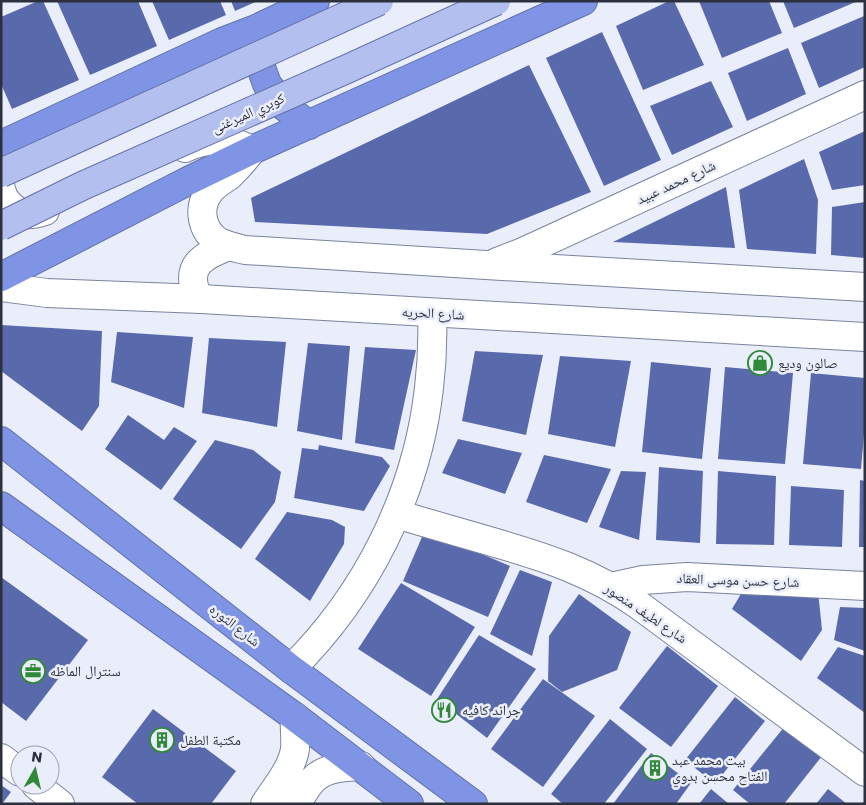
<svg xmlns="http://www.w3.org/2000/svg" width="866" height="805" font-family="Poppins,'Noto Naskh Arabic',sans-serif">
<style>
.building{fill:#596aac}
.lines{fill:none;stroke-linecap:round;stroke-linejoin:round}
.minor-casing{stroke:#7a839f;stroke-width:30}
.highway-casing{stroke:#6271aa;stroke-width:30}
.minor{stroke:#fff;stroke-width:28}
.highway{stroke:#7f94e4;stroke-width:28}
.major-bridge-casing{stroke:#6271aa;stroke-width:30;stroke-linecap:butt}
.major-bridge{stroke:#b2bfef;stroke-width:28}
.labels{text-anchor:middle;stroke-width:5;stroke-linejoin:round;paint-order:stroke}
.street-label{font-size:14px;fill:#2d303d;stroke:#eaeefb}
.poi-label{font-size:14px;fill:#2d303d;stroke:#eaeefb;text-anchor:start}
</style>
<rect width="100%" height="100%" fill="#eaeefb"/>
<g class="building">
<path d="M38,1h5l36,79 -67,29 -11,-25v-67z"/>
<path d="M57,1h81l19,45 -67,29z"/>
<path d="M152,1h68l6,14 -57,25z"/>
<path d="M231,1h27l-23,10z"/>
<path d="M669,1h5l30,64 -61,25 -27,-64z"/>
<path d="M699,1h70l13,32 -60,25z"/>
<path d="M783,1h75l-64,27z"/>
<path d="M864,16l1,2v49l-46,21 -18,-45z"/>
<path d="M602,32l59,128 -57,26 -58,-128z"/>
<path d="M788,48l18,46 -59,27 -19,-48z"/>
<path d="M529,65l62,127 -104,42 -232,-12 -4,-24z"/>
<path d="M711,81l22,46 -61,28 -22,-49z"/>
<path d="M865,131v54l-33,5 -13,-38z"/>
<path d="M804,159l14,41 -2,54 -69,-5 -8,-59z"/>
<path d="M726,187l9,61 -122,-6z"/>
<path d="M865,202v56l-34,-3 1,-48z"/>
<path d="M1,325l101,6 -3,75 -17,25 -81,-60z"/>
<path d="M117,332l76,5 -9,71 -73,-26z"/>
<path d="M209,338l77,4 -9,85 -75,-14z"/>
<path d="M308,343l42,3 -8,94 -45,-9z"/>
<path d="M365,347l51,3 -22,100 -39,-7z"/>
<path d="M475,351l68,4 -17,80 -64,-14z"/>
<path d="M560,356l71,5 -16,86 -67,-13z"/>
<path d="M651,362l60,6 -9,91 -60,-7z"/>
<path d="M725,367l68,6 -8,91 -67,-5z"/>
<path d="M811,373l54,5v44l-4,47 -58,-5z"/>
<path d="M128,415l36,25 10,-13 23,14 -36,49 -56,-41z"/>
<path d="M458,439l64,14 -17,41 -63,-21z"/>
<path d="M215,440l38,10 28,22 -6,30 -34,47 -68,-50z"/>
<path d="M319,445l63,12 8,9 -26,45 -70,-13 8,-50 16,2z"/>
<path d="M544,455l67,14 -24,54 -61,-21z"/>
<path d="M659,467l44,4 -3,72 -44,-3z"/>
<path d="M621,471l25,1 -7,68 -40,-13z"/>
<path d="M718,471l58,5 -2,69 -58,-1z"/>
<path d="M860,480l5,1v66h-6z"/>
<path d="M791,486l53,4 -2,57 -53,-2z"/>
<path d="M287,512l45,8 13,7 -1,17 -34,57 -55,-42z"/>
<path d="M425,530l85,36 -22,51 -85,-36z"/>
<path d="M520,570l32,12 -20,74 -42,-22z"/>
<path d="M1,577l87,63 -62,81 -25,-19z"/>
<path d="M401,583l74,44 -44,69 -73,-47z"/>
<path d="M745,587l73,4 4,39 -21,31 -69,-52z"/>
<path d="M579,594l52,38 -14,38 -55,22 -14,-11 1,-45z"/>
<path d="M840,607l25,1v43l-31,-11z"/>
<path d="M479,635l57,34 -49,69 -50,-39z"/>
<path d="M667,646l51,40 -47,61 -52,-39z"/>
<path d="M838,647l27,9v57l-48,-35z"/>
<path d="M543,679l52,37 -52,71 -52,-38z"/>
<path d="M735,697l30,24 -50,63 -30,-24z"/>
<path d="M153,709l83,62 -25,33h-73l-36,-27z"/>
<path d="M610,719l37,30 -43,55h-41l-12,-10z"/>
<path d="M785,726l37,30 -38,48h-34l-17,-14z"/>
<path d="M651,753l40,30 -15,21h-63z"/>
<path d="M1,785l10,7 -9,12h-1z"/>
<path d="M711,789l18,15h-30z"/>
<path d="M828,789l19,15h-31z"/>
</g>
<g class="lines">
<defs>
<g id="minor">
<path d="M185,148c22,-11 45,-9 67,2 -7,9 -14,17 -21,24 -7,6 -16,10 -21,17 -13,16 -9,40 9,51 8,4 18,6 26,8l241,15 379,22"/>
<path d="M1,189c2,12 13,22 24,25 7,1 14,-1 20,-3"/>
<path d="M497,262l26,-10 342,-157"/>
<path d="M1,287l46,6 154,6 664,38"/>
<path d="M201,299c-10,-11 -12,-30 2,-40 7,-6 17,-9 25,-13"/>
<path d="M396,514c31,9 62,18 93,27 56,16 103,31 151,65l225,166"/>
<path d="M611,587l32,-7 44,-3 178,9"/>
<path d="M291,669c76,-75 126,-175 138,-281 3,-25 4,-50 3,-75"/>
<path d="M1,758l19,14"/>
<path d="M36,785l24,19"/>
<path d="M265,804c11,-17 27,-35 30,-55 1,-11 -1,-22 0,-32"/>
<path d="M297,804c5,-9 10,-19 18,-26 12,-11 31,-11 46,-12"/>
</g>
<g id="highway">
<path d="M256,33l1,23 10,28 18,23 24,18"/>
<path d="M1,145l221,-103 34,-13 59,-28"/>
<path d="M1,277l185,-95 66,-32 331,-149"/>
<path d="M1,441l290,228 182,135"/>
<path d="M1,506l294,211 114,87"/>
</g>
</defs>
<use href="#minor" class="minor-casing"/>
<use href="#highway" class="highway-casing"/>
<use href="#minor" class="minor"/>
<use href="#highway" class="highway"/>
<defs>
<g id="major-bridge">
<path d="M1,173l378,-172"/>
<path d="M1,226l81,-40 265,-117 149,-68"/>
</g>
</defs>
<use href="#major-bridge" class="major-bridge-casing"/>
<use href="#major-bridge" class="major-bridge"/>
</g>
<defs>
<symbol id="shop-ring" viewBox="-11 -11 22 22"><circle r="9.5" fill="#eaeefb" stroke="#308939" stroke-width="1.5"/><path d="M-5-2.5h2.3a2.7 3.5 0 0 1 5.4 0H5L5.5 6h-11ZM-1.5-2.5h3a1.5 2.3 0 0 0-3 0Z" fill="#308939"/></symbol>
<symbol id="office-ring" viewBox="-11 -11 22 22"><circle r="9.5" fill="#eaeefb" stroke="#308939" stroke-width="1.5"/><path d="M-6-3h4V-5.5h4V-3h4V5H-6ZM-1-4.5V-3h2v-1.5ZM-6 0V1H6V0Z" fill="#308939"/></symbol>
<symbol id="restaurant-ring" viewBox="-11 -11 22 22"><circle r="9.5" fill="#eaeefb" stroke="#308939" stroke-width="1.5"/><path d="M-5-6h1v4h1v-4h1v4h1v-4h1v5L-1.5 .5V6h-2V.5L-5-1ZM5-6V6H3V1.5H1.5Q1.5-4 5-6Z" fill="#308939"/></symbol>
<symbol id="building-ring" viewBox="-11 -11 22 22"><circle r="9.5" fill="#eaeefb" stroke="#308939" stroke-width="1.5"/><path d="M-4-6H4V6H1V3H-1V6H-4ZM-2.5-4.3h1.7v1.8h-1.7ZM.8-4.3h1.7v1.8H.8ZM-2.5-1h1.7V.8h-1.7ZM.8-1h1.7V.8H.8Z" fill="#308939"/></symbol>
</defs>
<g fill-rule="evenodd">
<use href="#shop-ring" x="746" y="349" width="28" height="28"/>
<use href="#office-ring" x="19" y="657" width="28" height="28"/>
<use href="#restaurant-ring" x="430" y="696" width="28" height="28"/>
<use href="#building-ring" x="148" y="726" width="28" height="28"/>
<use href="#building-ring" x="641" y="754" width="28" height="28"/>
</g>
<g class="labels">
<g class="street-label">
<text transform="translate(248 113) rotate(-24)" y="5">كوبري الميرغنى</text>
<text transform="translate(676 182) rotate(-25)" y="5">شارع محمد عبيد</text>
<text transform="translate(433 313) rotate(3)" y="5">شارع الحريه</text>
<text transform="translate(738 580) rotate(2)" y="5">شارع حسن موسى العقاد</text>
<text transform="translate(646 613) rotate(34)" y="5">شارع لطيف منصور</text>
<text transform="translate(235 625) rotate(38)" y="5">شارع الثوره</text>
</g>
<g class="poi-label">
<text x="778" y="368">صالون وديع</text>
<text x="50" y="676">سنترال الماظه</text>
<text x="462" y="715">جراند كافيه</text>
<text x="180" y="745">مكتبة الطفل</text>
<text x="672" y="765">بيت محمد عبد<tspan x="672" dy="16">الفتاح محسن بدوي</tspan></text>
</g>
</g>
<rect width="866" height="805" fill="none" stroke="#2d303d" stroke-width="5"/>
<g transform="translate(35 770) rotate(8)"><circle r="24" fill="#eaeefb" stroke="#9ea2af"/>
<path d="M0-4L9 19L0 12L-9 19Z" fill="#308939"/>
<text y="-8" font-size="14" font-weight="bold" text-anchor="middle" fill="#2d303d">N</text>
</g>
</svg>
